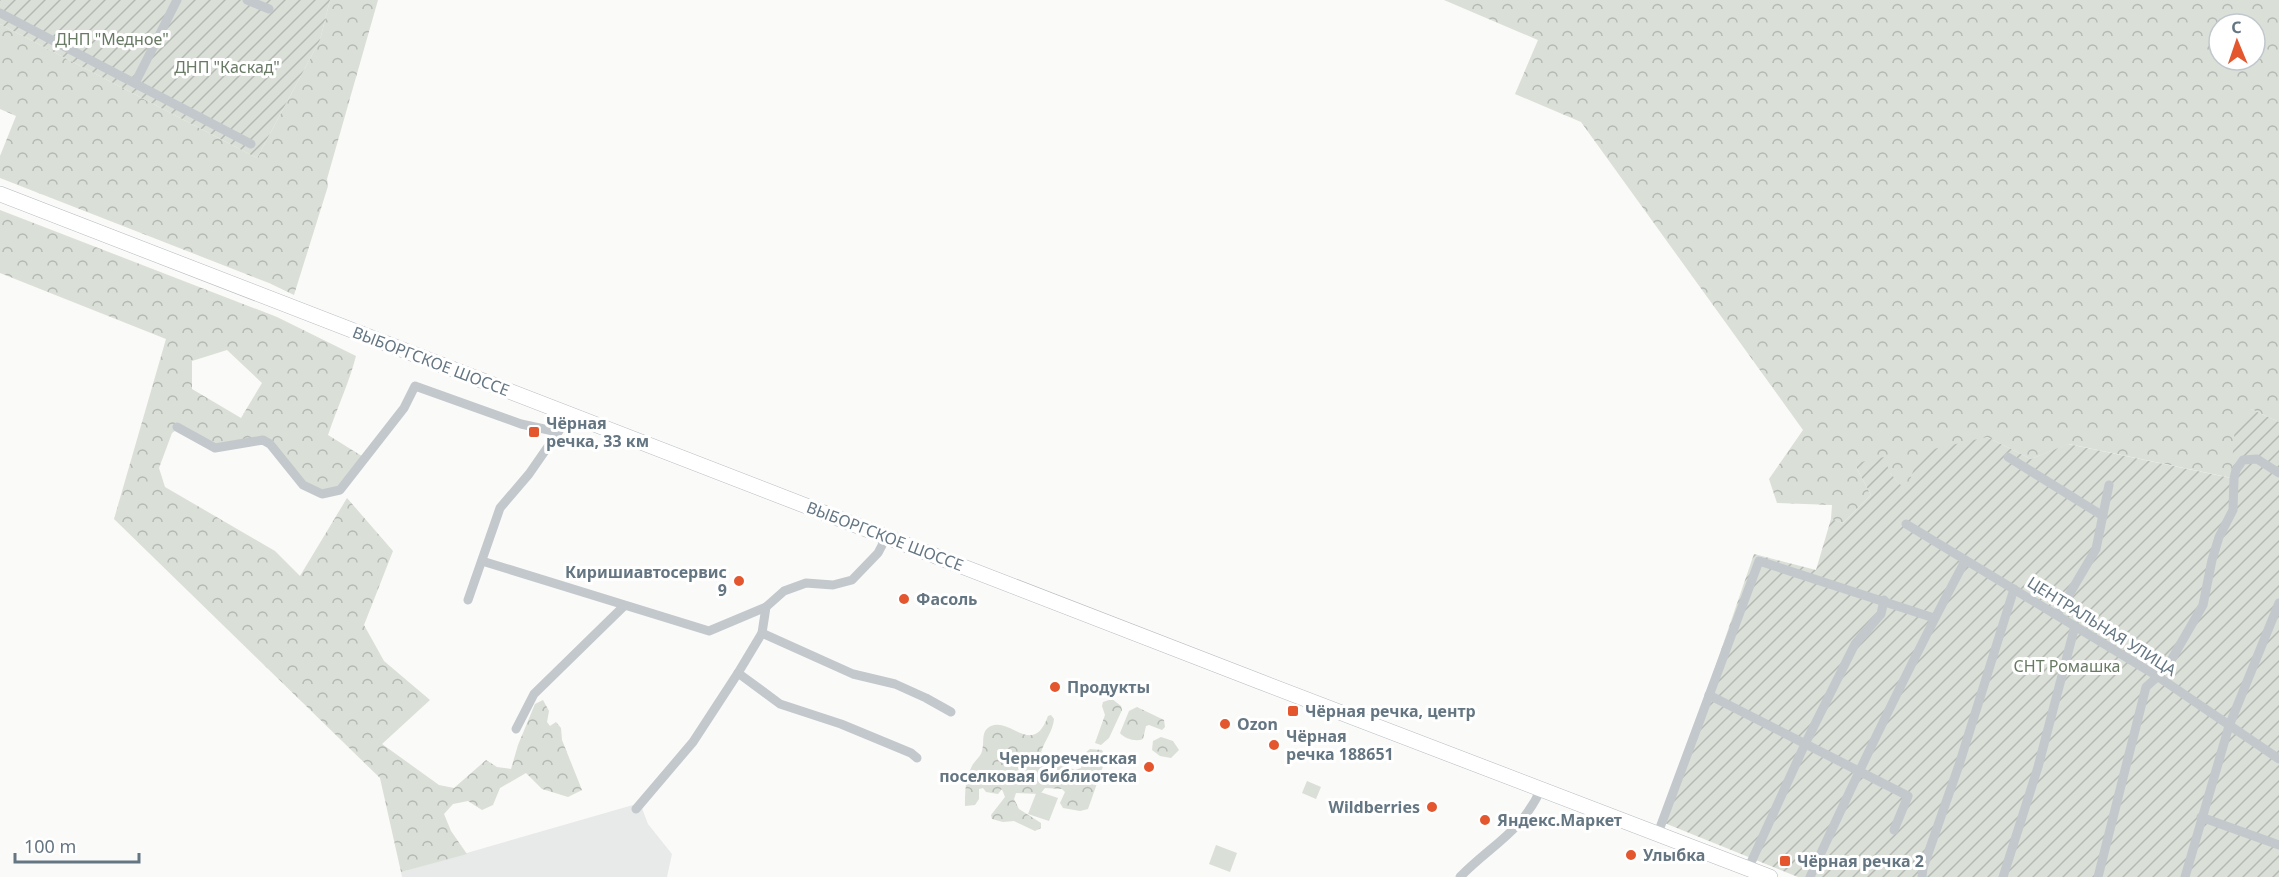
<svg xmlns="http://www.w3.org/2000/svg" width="2279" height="877" font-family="'Noto Sans',sans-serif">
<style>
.built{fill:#e8e9e9}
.forest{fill:url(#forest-crowns);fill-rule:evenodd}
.park{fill:#dadfd7}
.garden{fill:url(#garden-furrows)}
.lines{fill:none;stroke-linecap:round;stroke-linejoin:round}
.primary-casing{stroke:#b5babe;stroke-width:16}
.minor{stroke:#c3c8cc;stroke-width:9}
.primary{stroke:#fff;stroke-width:15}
.poi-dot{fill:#e4572e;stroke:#fff;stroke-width:2}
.labels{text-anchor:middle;stroke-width:6;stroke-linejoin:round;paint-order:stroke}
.park-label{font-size:16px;fill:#687a64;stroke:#fff}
.street-label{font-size:16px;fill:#657683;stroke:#fff}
.poi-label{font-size:16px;font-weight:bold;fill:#657683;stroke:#fff;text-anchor:start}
</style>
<defs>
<pattern id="forest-crowns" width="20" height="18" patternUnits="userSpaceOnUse" patternTransform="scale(1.5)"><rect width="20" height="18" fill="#dadfd7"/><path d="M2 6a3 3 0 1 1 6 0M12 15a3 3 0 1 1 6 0" fill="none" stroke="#b4b9b4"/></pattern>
<pattern id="garden-furrows" width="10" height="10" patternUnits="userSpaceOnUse" patternTransform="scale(1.5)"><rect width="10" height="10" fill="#dadfd7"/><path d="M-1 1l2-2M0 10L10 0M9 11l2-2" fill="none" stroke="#b4b9b4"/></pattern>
</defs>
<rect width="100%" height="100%" fill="#fafaf8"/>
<path class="built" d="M640,803l8,21 24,30 -5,23h-265l-1,-5z"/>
<g class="forest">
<path d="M330,0h48l-51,179 1,7 -34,109 -25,-12 -269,-105v-22l16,-40 -16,-7v-85l257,134 63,-118z"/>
<path d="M1444,0h835v422l-28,-13 -19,69 -163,-34 -38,15 -44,-22 -81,55 -16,-19 -33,-4 14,26 -28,28 -12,-4 1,-14 -55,-2 -8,-24 34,-49 -222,-308 -66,-28 23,-54zM2219,24h36v36h-36z"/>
<path d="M0,210l277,107 79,39c-7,27 -19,52 -28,79l37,23 -25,32 -18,4 -19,-9 -33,-41 -55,4 -36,-20 -7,5 -13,35 6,19 110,64 25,25 47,-78 46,53 -29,74 20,36 46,39 -48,44 57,41 15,3 32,-28 11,7 14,2 7,-24 17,-41 8,-4 6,11 -2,11 3,4 6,-4 5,6 1,12 20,50 -14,7 -26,-8 -16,-16 -26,15 -7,17 -11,5 -14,-9 -15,3 -9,10 7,17 16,23 -66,18 -21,-94 -266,-259 52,-180 -166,-66zM227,350l35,33 -21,35 -49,-29v-28z"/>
<path d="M1112,699l9,7 1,4 -13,28 -8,7 -6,-2 10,-28 -3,-9 1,-4z"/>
<path d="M1137,707l27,13 1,7 -3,3 -13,-5 -3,1 -3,13c-7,3 -18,0 -23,-6l9,-22z"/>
<path d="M1051,715l3,4c-1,12 -9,21 -13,33l5,5 29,13 6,-2 3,-14 6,-5 12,1 4,8 -18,51 -8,2 -17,-3 -3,-5 5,-11 -3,-3 -17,-1 -5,6 -24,-1 -2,6 5,10 22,14v5l-6,3 -21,-10 -11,1 -11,-3 -1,-4 14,-18 -3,-8 -4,5 -12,-2 -3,-4 -4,1v10l-4,6 -10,1c0,-13 0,-28 7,-40 3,-6 8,-8 10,-15 3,-9 -2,-20 9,-25 20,-9 42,32 57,-10z"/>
<path d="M1161,737l12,4 6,9 -8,8 -11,-2 -8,-6 1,-9z"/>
</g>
<g class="park">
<path d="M1307,781l14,6 -5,12 -14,-6z"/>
<path d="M1037,791l21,7 -9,23 -21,-7z"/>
<path d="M1216,845l21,8 -7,19 -21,-8z"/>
</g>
<g class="garden">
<path d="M0,0h330l-10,40 -63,118 -257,-134z"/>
<path d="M2251,409l28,13v455h-481l-136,-55 92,-268 62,16 15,-51 12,4 28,-28 -14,-26v-6l27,-6 6,16 16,18 14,-39 67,-15 44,22 37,-15 163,34 4,-54z"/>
</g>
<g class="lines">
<defs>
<path id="primary" d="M0,194l1261,488 509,195"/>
</defs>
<use href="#primary" class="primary-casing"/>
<g class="minor">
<path d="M247,0l22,9"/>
<path d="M0,13l251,131"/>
<path d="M135,83l42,-83"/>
<path d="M177,427l38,21 48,-8 7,4 33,41 19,9 18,-4 64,-82 11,-22 106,38 37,8"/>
<path d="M2008,457l95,59"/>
<path d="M1906,524l251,152 122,83"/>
<path d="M482,561l227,70 57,-24"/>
<path d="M468,600l32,-92 29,-34 41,-59"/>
<path d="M2057,615l39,-66 13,-64"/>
<path d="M762,633l91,41 42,10 31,14 25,14"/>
<path d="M738,673l42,31 61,20 70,29 6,5"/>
<path d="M1709,695l199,101 -14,34"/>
<path d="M516,729l18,-35 90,-88"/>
<path d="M636,809l57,-67 45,-69 24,-40 4,-26 18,-16 22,-8 27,2 19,-5 26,-27 9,-17"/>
<path d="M2201,817l78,28"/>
<path d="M1658,833l101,-272 175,57"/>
<path d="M1748,869l57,-125 50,-100 26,-30 3,-14"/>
<path d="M1460,877c31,-32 61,-44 81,-88"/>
<path d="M1810,877c49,-107 100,-213 155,-316"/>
<path d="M1922,877l1,-9 36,-103 55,-176"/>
<path d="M2003,877l35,-110 37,-141"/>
<path d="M2098,877l48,-190 20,-18 37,-64 9,-45 7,-23 14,-27 1,-32 2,-8 7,-10 14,-1 22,14"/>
<path d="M2185,877l44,-151 50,-123"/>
</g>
<use href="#primary" class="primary"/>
</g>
<g class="poi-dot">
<rect x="528" y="426" width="12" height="12" rx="3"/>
<circle cx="739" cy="581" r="6"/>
<circle cx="904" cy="599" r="6"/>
<circle cx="1055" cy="687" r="6"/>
<rect x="1287" y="705" width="12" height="12" rx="3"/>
<circle cx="1225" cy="724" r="6"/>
<circle cx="1274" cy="745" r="6"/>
<circle cx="1149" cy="767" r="6"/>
<circle cx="1432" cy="807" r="6"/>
<circle cx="1485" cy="820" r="6"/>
<circle cx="1631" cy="855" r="6"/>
<rect x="1779" y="855" width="12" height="12" rx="3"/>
</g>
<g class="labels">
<g class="park-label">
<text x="112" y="45">ДНП "Медное"</text>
<text x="227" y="73">ДНП "Каскад"</text>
<text x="2067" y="672">СНТ Ромашка</text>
</g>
<g class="street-label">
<text transform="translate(431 361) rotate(21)" y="6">ВЫБОРГСКОЕ ШОССЕ</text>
<text transform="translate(885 536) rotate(21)" y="6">ВЫБОРГСКОЕ ШОССЕ</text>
<text transform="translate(2102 626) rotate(32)" y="6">ЦЕНТРАЛЬНАЯ УЛИЦА</text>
</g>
<g class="poi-label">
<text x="546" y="429">Чёрная<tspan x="546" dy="18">речка, 33 км</tspan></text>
<text x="727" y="578" text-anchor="end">Киришиавтосервис<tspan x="727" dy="18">9</tspan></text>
<text x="916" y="605">Фасоль</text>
<text x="1067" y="693">Продукты</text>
<text x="1305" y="717">Чёрная речка, центр</text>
<text x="1237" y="730">Ozon</text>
<text x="1286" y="742">Чёрная<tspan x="1286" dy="18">речка 188651</tspan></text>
<text x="1137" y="764" text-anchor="end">Чернореченская<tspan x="1137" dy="18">поселковая библиотека</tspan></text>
<text x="1420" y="813" text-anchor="end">Wildberries</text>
<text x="1497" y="826">Яндекс.Маркет</text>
<text x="1643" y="861">Улыбка</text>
<text x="1797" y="867">Чёрная речка 2</text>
</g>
</g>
<g transform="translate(2237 42) rotate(358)"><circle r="28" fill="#ffffff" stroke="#c1c8cd" stroke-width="1.5"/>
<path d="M0-4.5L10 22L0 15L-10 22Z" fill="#e4572e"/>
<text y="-9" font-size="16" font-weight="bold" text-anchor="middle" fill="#657683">С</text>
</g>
<path d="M15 853v9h124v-9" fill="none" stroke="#657683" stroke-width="3"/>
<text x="24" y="853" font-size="18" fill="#657683" stroke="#ffffff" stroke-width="4.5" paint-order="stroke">100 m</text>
</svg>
